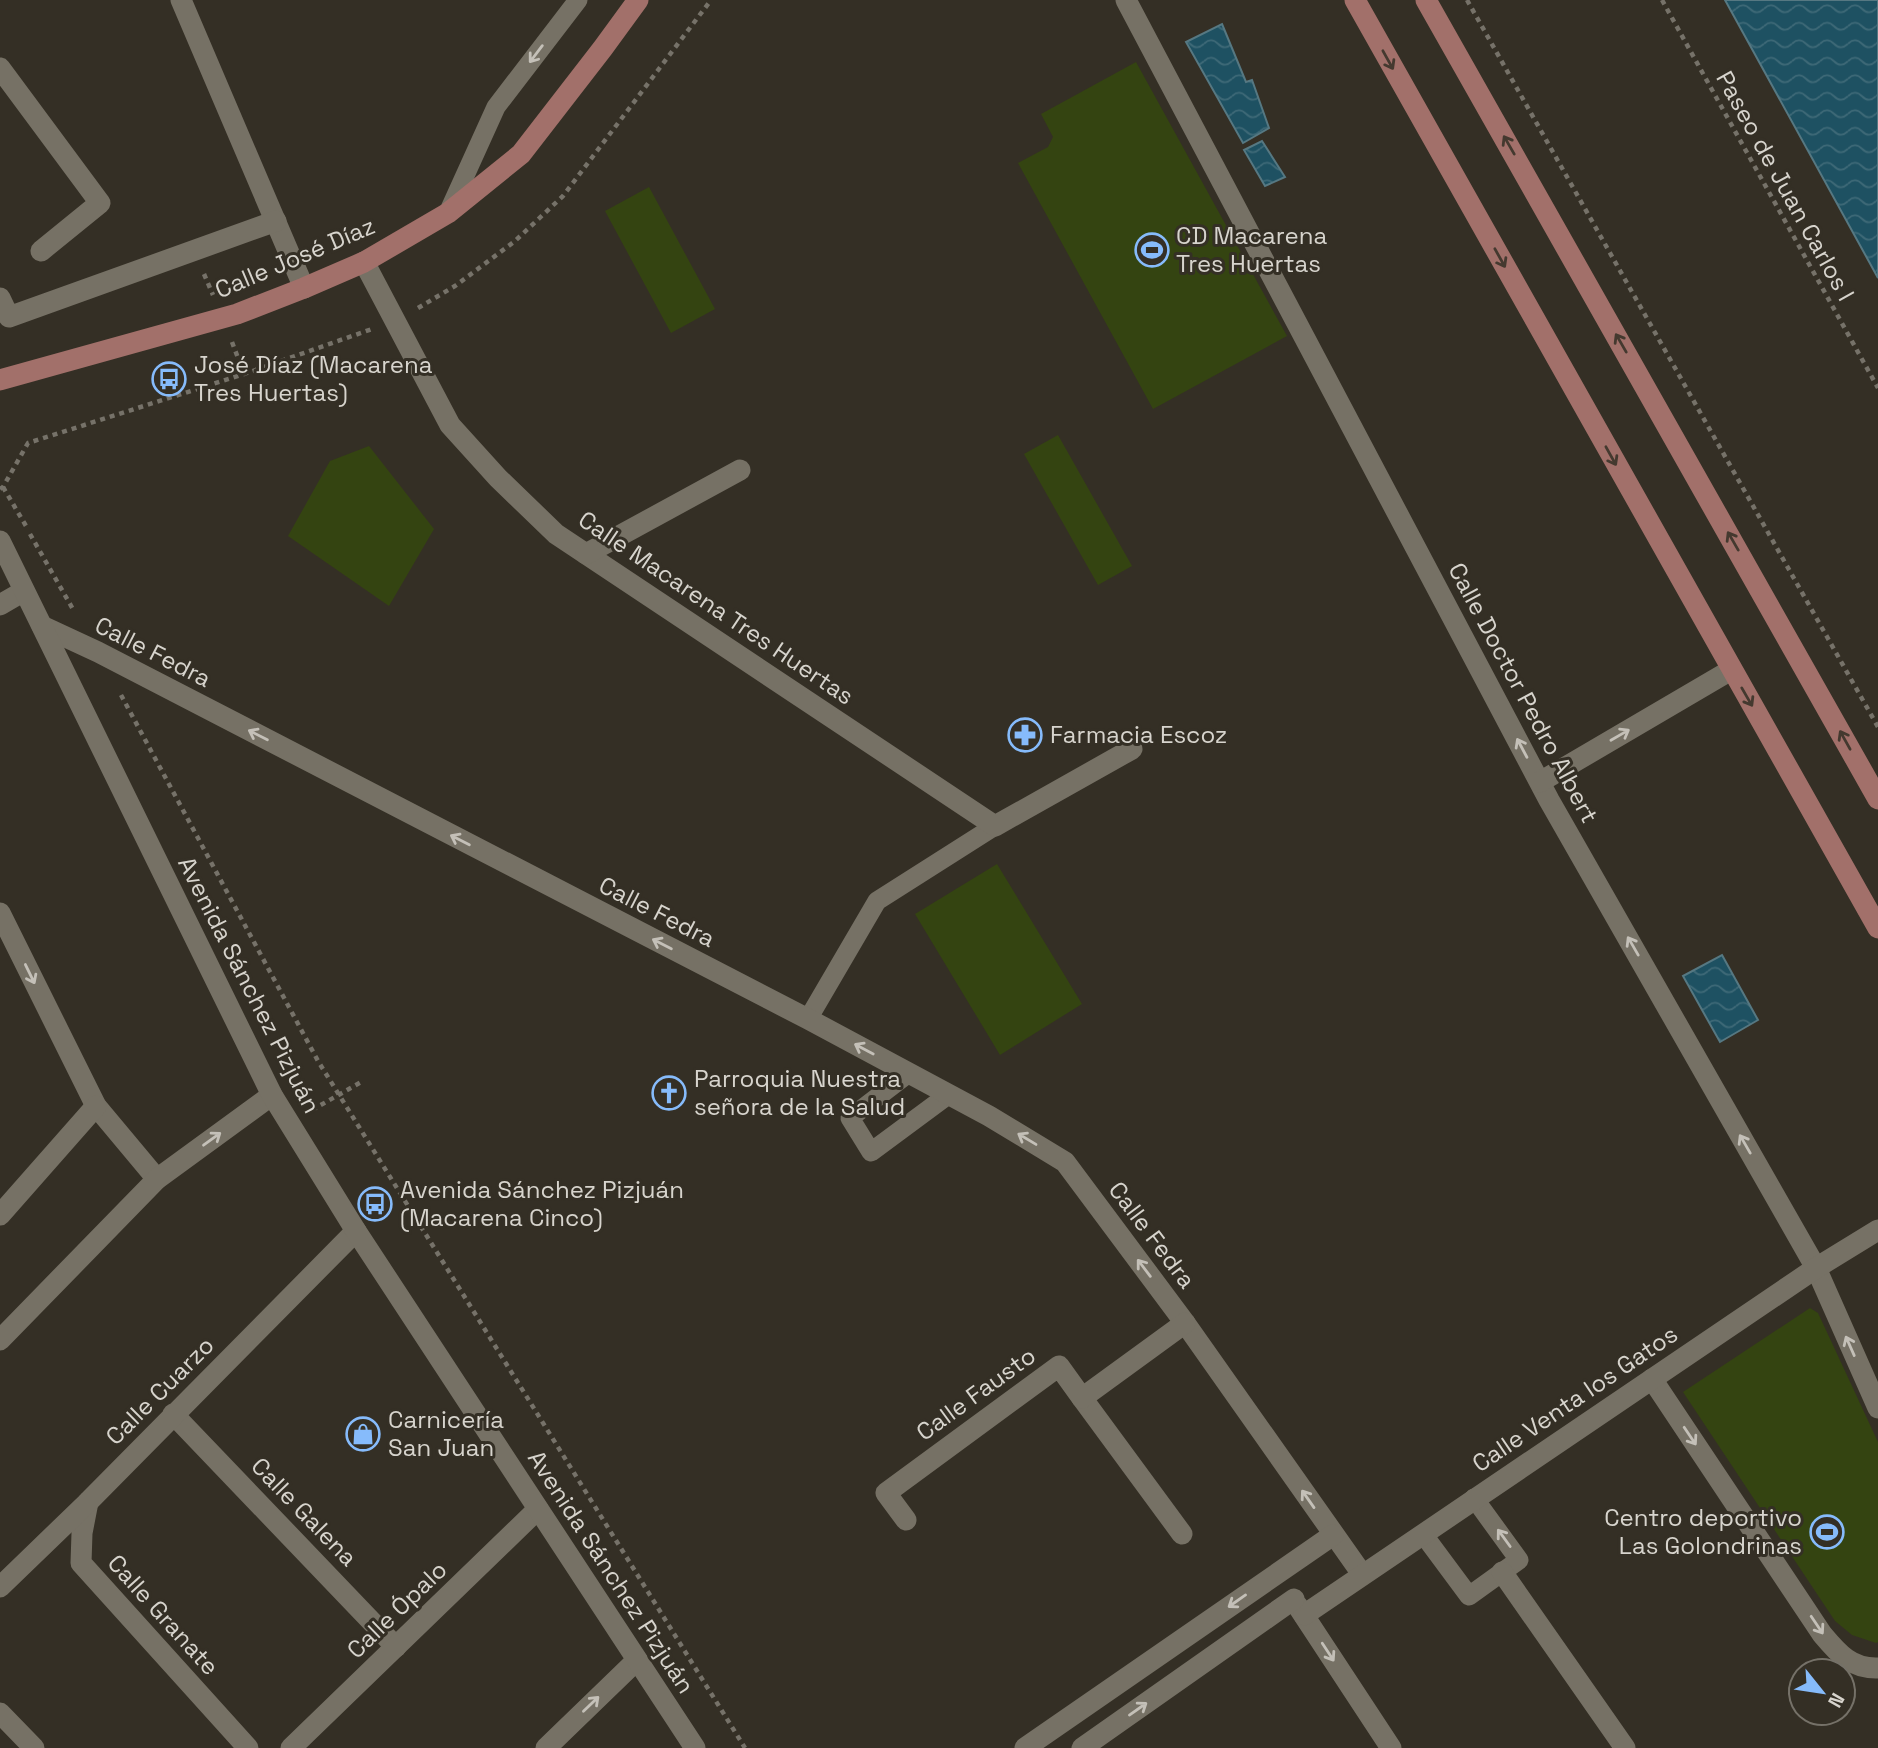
<svg xmlns="http://www.w3.org/2000/svg" width="1878" height="1748" font-family="'Space Grotesk',sans-serif">
<style>
.green{fill:#344411}
.water{fill:url(#water-waves);stroke:#567882;stroke-width:2}
.lines{fill:none;stroke-linecap:round;stroke-linejoin:round}
.path{stroke:#767269;stroke-width:4.5;stroke-dasharray:5 5;stroke-linecap:butt}
.lane{stroke:#767165;stroke-width:19}
.street{stroke:#767165;stroke-width:21}
.secondary{stroke:#767165;stroke-width:21}
.primary{stroke:#a2706a;stroke-width:21}
.oneway{stroke:#c4c0b8}
.oneway2{stroke:#44392f}
.labels{text-anchor:middle;stroke-width:6;stroke-linejoin:round;paint-order:stroke}
.street-label{font-size:24px;fill:#d7d4cd;stroke:#342f25}
.poi-label{font-size:24px;fill:#d7d4cd;stroke:#342f25;text-anchor:start}
</style>
<defs>
<pattern id="water-waves" width="16" height="10" patternUnits="userSpaceOnUse" patternTransform="scale(1.75)"><rect width="16" height="10" fill="#1e5162"/><path d="M0 5q4-4 8 0t8 0" fill="none" stroke="#3e6977"/></pattern>
</defs>
<rect width="100%" height="100%" fill="#342f25"/>
<g class="green">
<path d="M1136,62l151,274 -134,73 -135,-246 30,-16 5,-10 -12,-23z"/>
<path d="M649,187l66,122 -44,24 -66,-122z"/>
<path d="M1058,435l74,131 -34,19 -74,-131z"/>
<path d="M369,446l65,83 -45,77 -101,-70 42,-75z"/>
<path d="M997,864l85,140 -82,51 -85,-141z"/>
<path d="M1810,1308l8,5 60,129v200l-2,1 -24,-8 -17,-14 -152,-229z"/>
</g>
<g class="water">
<path d="M1725,0h153v278z"/>
<path d="M1222,24l24,58 6,-2 17,48 -26,15 -57,-101z"/>
<path d="M1262,141l23,36 -20,9 -21,-36z"/>
<path d="M1722,955l36,65 -38,22 -37,-66z"/>
</g>
<g class="lines">
<g class="path">
<path d="M1467,0l411,727"/>
<path d="M1662,0l216,388"/>
<path d="M204,274l9,21"/>
<path d="M418,308l37,-22 60,-45 48,-45 148,-196"/>
<path d="M232,342l12,32"/>
<path d="M3,487l23,39"/>
<path d="M0,489l3,-2 25,-44 216,-69 128,-45"/>
<path d="M30,534l44,77"/>
<path d="M121,695l197,366 427,687"/>
<path d="M312,1110l51,-29"/>
</g>
<g class="lane">
<path d="M448,213l48,-106 82,-107"/>
<path d="M808,1019l69,-118 118,-75"/>
<path d="M909,1073l-59,45 21,34 77,-57"/>
<path d="M1423,1534l46,62 50,-36 -45,-62"/>
</g>
<g class="street">
<path d="M181,0l123,288"/>
<path d="M1126,0l423,800 267,468 62,140"/>
<path d="M0,68l100,135 -59,48"/>
<path d="M364,262l86,163 48,53 58,56 439,292 137,-77"/>
<path d="M0,298l9,19 267,-96"/>
<path d="M586,554l154,-84"/>
<path d="M0,605l24,-14"/>
<path d="M42,626l56,26 710,367 181,97 76,46 120,161 177,251"/>
<path d="M1540,782l191,-112"/>
<path d="M0,913l96,193 61,73"/>
<path d="M0,1215l96,-109"/>
<path d="M0,1340l157,-161 115,-84"/>
<path d="M1652,1379l170,255c16,19 29,35 56,34"/>
<path d="M1082,1398l100,136"/>
<path d="M173,1414l223,233"/>
<path d="M88,1502l-6,31 -1,30 167,185"/>
<path d="M906,1520l-20,-27 173,-127 23,32 103,-75"/>
<path d="M1502,1572l123,176"/>
<path d="M0,1587l88,-85 268,-271"/>
<path d="M1297,1605l94,143"/>
<path d="M1304,1615l512,-347 62,-38"/>
<path d="M0,1713l34,35"/>
<path d="M291,1748l247,-239"/>
<path d="M546,1748l91,-88"/>
<path d="M1025,1748l308,-213"/>
<path d="M1082,1748l212,-149"/>
</g>
<path class="secondary" d="M0,541l272,554 84,136 339,517"/>
<g class="primary">
<path d="M1355,0l523,928"/>
<path d="M1426,0l452,799"/>
<path d="M0,380l237,-66 67,-26 60,-26 84,-49 73,-59 82,-106 35,-48"/>
</g>
</g>
<defs><path id="oneway-shaft" d="M-6 0H5M1.5-3L5.5 0L1.5 3" fill="none" stroke-width="1.6" stroke-linecap="round" stroke-linejoin="round" transform="scale(1.75)"/></defs>
<g class="oneway">
<use href="#oneway-shaft" transform="translate(536 54) rotate(127)"/>
<use href="#oneway-shaft" transform="translate(258 735) rotate(-153)"/>
<use href="#oneway-shaft" transform="translate(1620 735) rotate(-30)"/>
<use href="#oneway-shaft" transform="translate(1522 748) rotate(-118)"/>
<use href="#oneway-shaft" transform="translate(460 840) rotate(-153)"/>
<use href="#oneway-shaft" transform="translate(662 944) rotate(-153)"/>
<use href="#oneway-shaft" transform="translate(1633 946) rotate(-120)"/>
<use href="#oneway-shaft" transform="translate(30 974) rotate(64)"/>
<use href="#oneway-shaft" transform="translate(864 1049) rotate(-152)"/>
<use href="#oneway-shaft" transform="translate(212 1139) rotate(-36)"/>
<use href="#oneway-shaft" transform="translate(1027 1139) rotate(-149)"/>
<use href="#oneway-shaft" transform="translate(1745 1144) rotate(-120)"/>
<use href="#oneway-shaft" transform="translate(1144 1268) rotate(-127)"/>
<use href="#oneway-shaft" transform="translate(1850 1346) rotate(-114)"/>
<use href="#oneway-shaft" transform="translate(1690 1436) rotate(56)"/>
<use href="#oneway-shaft" transform="translate(1308 1499) rotate(-125)"/>
<use href="#oneway-shaft" transform="translate(1504 1538) rotate(-126)"/>
<use href="#oneway-shaft" transform="translate(1237 1601) rotate(145)"/>
<use href="#oneway-shaft" transform="translate(1817 1625) rotate(56)"/>
<use href="#oneway-shaft" transform="translate(1328 1652) rotate(57)"/>
<use href="#oneway-shaft" transform="translate(591 1704) rotate(-44)"/>
<use href="#oneway-shaft" transform="translate(1138 1709) rotate(-35)"/>
</g>
<g class="oneway2">
<use href="#oneway-shaft" transform="translate(1388 60) rotate(61)"/>
<use href="#oneway-shaft" transform="translate(1509 145) rotate(-120)"/>
<use href="#oneway-shaft" transform="translate(1500 258) rotate(61)"/>
<use href="#oneway-shaft" transform="translate(1621 343) rotate(-120)"/>
<use href="#oneway-shaft" transform="translate(1611 456) rotate(61)"/>
<use href="#oneway-shaft" transform="translate(1733 541) rotate(-120)"/>
<use href="#oneway-shaft" transform="translate(1747 697) rotate(60)"/>
<use href="#oneway-shaft" transform="translate(1845 740) rotate(-119)"/>
</g>
<defs>
<symbol id="stadium-ring" viewBox="-11 -11 22 22"><circle r="9.5" fill="#342f25" stroke="#86bbfb" stroke-width="1.5"/><path d="M0-5a6.5 5 0 1 0 0 10a6.5 5 0 1 0 0-10ZM-3.5-1.8h7v3.6h-7Z" fill="#86bbfb"/></symbol>
<symbol id="bus-ring" viewBox="-11 -11 22 22"><circle r="9.5" fill="#342f25" stroke="#86bbfb" stroke-width="1.5"/><path d="M-5-6H5V4H4V6H2V4H-2V6H-4V4H-5ZM-3.5-4V0h7V-4ZM-3.5 1.2v1.5H-2V1.2ZM2 1.2v1.5H3.5V1.2Z" fill="#86bbfb"/></symbol>
<symbol id="pharmacy-ring" viewBox="-11 -11 22 22"><circle r="9.5" fill="#342f25" stroke="#86bbfb" stroke-width="1.5"/><path d="M-2-6h4v4h4v4h-4v4h-4v-4h-4v-4h4Z" fill="#86bbfb"/></symbol>
<symbol id="church-ring" viewBox="-11 -11 22 22"><circle r="9.5" fill="#342f25" stroke="#86bbfb" stroke-width="1.5"/><path d="M-1.2-6h2.4v3.5h3.3v2.4h-3.3V6h-2.4V-.1h-3.3v-2.4h3.3Z" fill="#86bbfb"/></symbol>
<symbol id="shop-ring" viewBox="-11 -11 22 22"><circle r="9.5" fill="#342f25" stroke="#86bbfb" stroke-width="1.5"/><path d="M-5-2.5h2.3a2.7 3.5 0 0 1 5.4 0H5L5.5 6h-11ZM-1.5-2.5h3a1.5 2.3 0 0 0-3 0Z" fill="#86bbfb"/></symbol>
</defs>
<g fill-rule="evenodd">
<use href="#stadium-ring" x="1133" y="231" width="38" height="38"/>
<use href="#bus-ring" x="150" y="360" width="38" height="38"/>
<use href="#pharmacy-ring" x="1006" y="716" width="38" height="38"/>
<use href="#church-ring" x="650" y="1074" width="38" height="38"/>
<use href="#bus-ring" x="356" y="1185" width="38" height="38"/>
<use href="#shop-ring" x="344" y="1415" width="38" height="38"/>
<use href="#stadium-ring" x="1808" y="1513" width="38" height="38"/>
</g>
<g class="labels">
<g class="street-label">
<text transform="translate(1785 186) rotate(61)" y="8">Paseo de Juan Carlos I</text>
<text transform="translate(295 258) rotate(-23)" y="8">Calle José Díaz</text>
<text transform="translate(716 608) rotate(34)" y="8">Calle Macarena Tres Huertas</text>
<text transform="translate(153 652) rotate(27)" y="8">Calle Fedra</text>
<text transform="translate(1523 693) rotate(62)" y="8">Calle Doctor Pedro Albert</text>
<text transform="translate(657 912) rotate(27)" y="8">Calle Fedra</text>
<text transform="translate(249 985) rotate(63)" y="8">Avenida Sánchez Pizjuán</text>
<text transform="translate(1152 1235) rotate(53)" y="8">Calle Fedra</text>
<text transform="translate(160 1391) rotate(-45)" y="8">Calle Cuarzo</text>
<text transform="translate(976 1394) rotate(-36)" y="8">Calle Fausto</text>
<text transform="translate(1575 1399) rotate(-34)" y="8">Calle Venta los Gatos</text>
<text transform="translate(304 1512) rotate(46)" y="8">Calle Galena</text>
<text transform="translate(611 1572) rotate(57)" y="8">Avenida Sánchez Pizjuán</text>
<text transform="translate(397 1610) rotate(-44)" y="8">Calle Ópalo</text>
<text transform="translate(163 1615) rotate(48)" y="8">Calle Granate</text>
</g>
<g class="poi-label">
<text x="1176" y="244">CD Macarena<tspan x="1176" dy="28">Tres Huertas</tspan></text>
<text x="194" y="373">José Díaz (Macarena<tspan x="194" dy="28">Tres Huertas)</tspan></text>
<text x="1050" y="743">Farmacia Escoz</text>
<text x="694" y="1087">Parroquia Nuestra<tspan x="694" dy="28">señora de la Salud</tspan></text>
<text x="400" y="1198">Avenida Sánchez Pizjuán<tspan x="400" dy="28">(Macarena Cinco)</tspan></text>
<text x="388" y="1428">Carnicería<tspan x="388" dy="28">San Juan</tspan></text>
<text x="1802" y="1526" text-anchor="end">Centro deportivo<tspan x="1802" dy="28">Las Golondrinas</tspan></text>
</g>
</g>
<g transform="translate(1822 1692) rotate(120)"><circle r="33" fill="#342f25" stroke="#757168" stroke-width="2"/>
<path d="M0-5L12 26L0 18L-12 26Z" fill="#86bbfb"/>
<text y="-10" font-size="19" font-weight="bold" text-anchor="middle" fill="#d7d4cd">N</text>
</g>
</svg>
